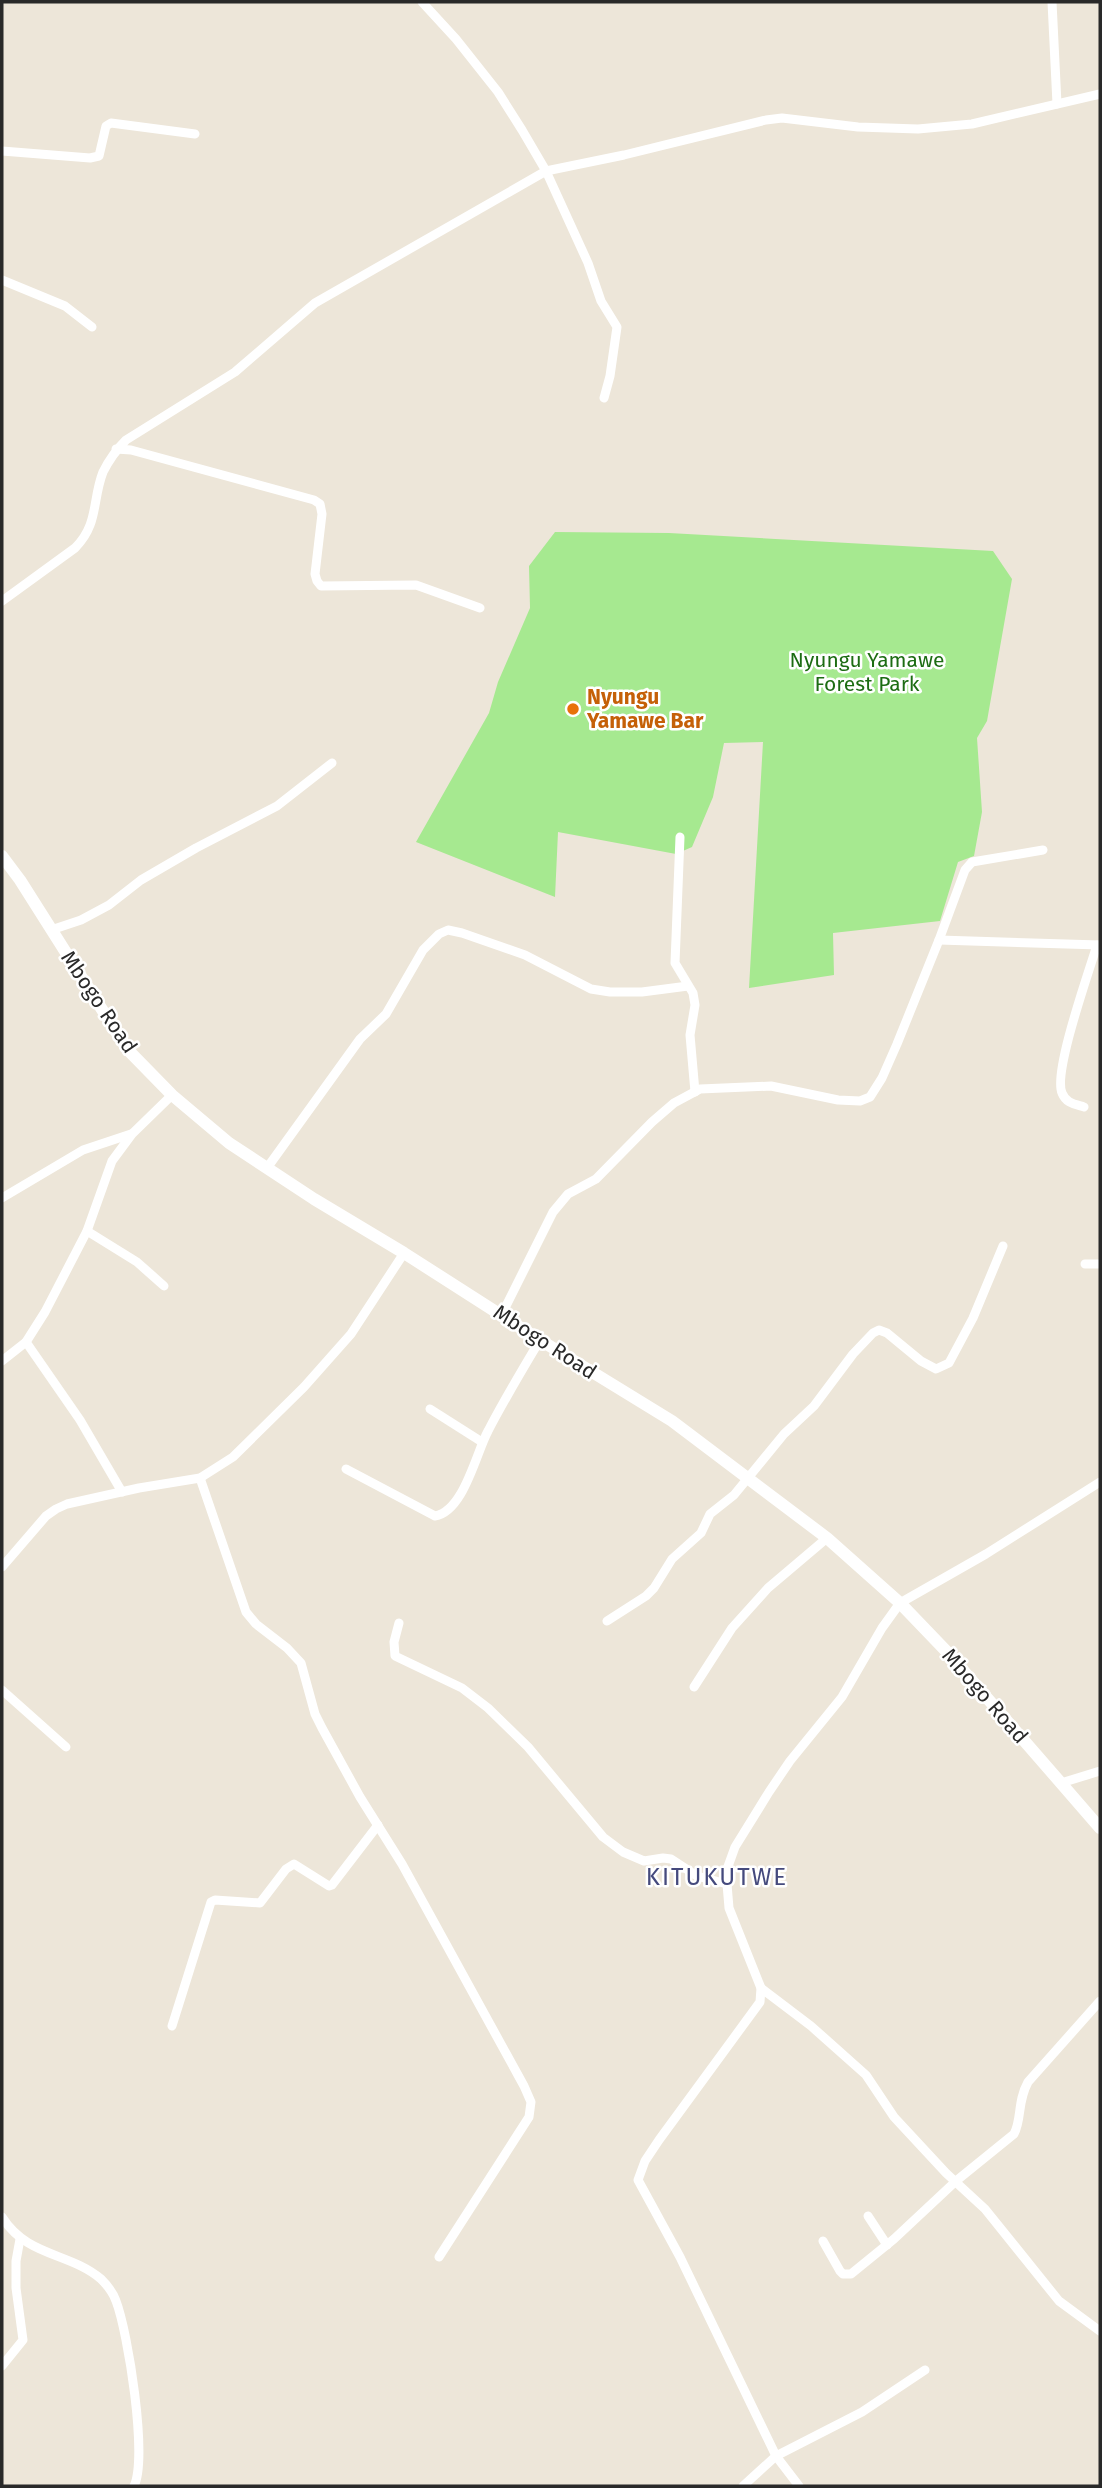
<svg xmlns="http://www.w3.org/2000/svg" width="1102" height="2488" font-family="'Fira Sans',sans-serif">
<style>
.green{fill:#a6e990}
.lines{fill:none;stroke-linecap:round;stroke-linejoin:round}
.street{stroke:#fff;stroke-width:9}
.secondary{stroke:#fff;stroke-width:12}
.food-dot{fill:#e8710a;stroke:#fff;stroke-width:2.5}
.labels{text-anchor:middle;stroke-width:5;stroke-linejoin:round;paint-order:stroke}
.park-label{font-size:21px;fill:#1d6c13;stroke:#fff}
.food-label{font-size:21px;font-weight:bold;fill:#c56008;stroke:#fff;text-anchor:start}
.street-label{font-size:21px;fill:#292929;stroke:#fff}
.quarter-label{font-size:24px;letter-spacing:2px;fill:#454a7d;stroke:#fff}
</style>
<rect width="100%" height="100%" fill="#ede6d9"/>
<path class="green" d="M555,532l114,1 324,18 19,28 -25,142 -10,17 5,74 -8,44 -16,6 -18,59 -107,12 1,42 -85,13 14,-246 -39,1 -11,54 -21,50 -16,7 -118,-22 -3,65 -139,-55 73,-129 9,-31 32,-74 -1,-42z"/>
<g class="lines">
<g class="street">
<path d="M422,2l34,37 42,53 24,38 24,41 42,92 13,38 16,26 -7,49 -6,22"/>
<path d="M1052,2l5,102"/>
<path d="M2,151l88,7 9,-2 7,-30 5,-3 84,11"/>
<path d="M2,280l63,26 27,21"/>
<path d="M116,449l15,1 183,50 6,4 2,10 -7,60 2,7 4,5 95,-1 64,23"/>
<path d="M2,601l73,-53c24,-24 17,-48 28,-76 6,-12 14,-23 23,-32l109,-68 80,-69 231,-132 78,-16 142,-35 16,-2 76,9 60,2 54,-5 128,-30"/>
<path d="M680,837l-5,126 18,30 2,12 -5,30 5,57"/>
<path d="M51,930l30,-10 28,-15 32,-25 55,-32 81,-42 55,-43"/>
<path d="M939,940l161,5"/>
<path d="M1084,1107c-10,-3 -18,-4 -22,-14 -9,-21 27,-121 35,-148"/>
<path d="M267,1168l93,-129 26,-25 37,-64 16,-16 9,-4 14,3 63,22 66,34 19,3h32l46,-6"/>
<path d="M2,1198l81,-48 48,-16"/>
<path d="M87,1231l50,31 27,24"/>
<path d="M1085,1264h15"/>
<path d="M502,1314l51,-102 15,-18 28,-15 56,-57 22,-19 26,-14 71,-3 67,14 22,1 10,-4 12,-19 15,-34 42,-104 26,-70 7,-8 71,-12"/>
<path d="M26,1342l54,78 42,72"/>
<path d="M2,1361l24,-19 19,-30 42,-81 25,-70 20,-27 40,-39"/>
<path d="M430,1409l52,33"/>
<path d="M346,1469l89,47c29,-5 41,-63 53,-85 16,-31 34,-61 52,-91"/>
<path d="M200,1478l46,134 10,12 31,24 14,15 14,51 7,14 38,69 42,67 122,222 7,16 -2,15 -90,140"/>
<path d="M2,1567l44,-51 10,-7 11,-5 72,-16 61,-10 33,-21 71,-70 47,-53 53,-81"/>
<path d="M607,1621l39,-25 8,-8 18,-29 29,-26 9,-19 24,-19 50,-61 30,-28 39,-52 20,-21 6,-3 8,3 34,28 15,8 13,-6 24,-45 30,-72"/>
<path d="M399,1623l-5,19 1,14 67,32 26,20 40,39 75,90 20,15 21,9 19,-3 8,1 26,17 30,8"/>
<path d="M694,1687l38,-59 36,-40 59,-50"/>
<path d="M2,1690l64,57"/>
<path d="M1061,1783l39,-12"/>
<path d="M761,1988l50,38 55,49 28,42 52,56 39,36 74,92 41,30"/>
<path d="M172,2026l39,-124 4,-2 45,3 26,-34 8,-5 35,22 3,-1 46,-60"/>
<path d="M868,2216l19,29"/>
<path d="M2,2217c25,40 67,35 99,62 6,6 12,13 15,22 12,31 32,157 18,185"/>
<path d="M823,2241l17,30 3,3h8l43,-35 62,-58 58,-47c8,-15 3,-32 14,-52l72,-81"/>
<path d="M2,2366l21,-26 -7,-52v-27l4,-22"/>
<path d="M743,2486l33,-30 86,-44 63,-42"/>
<path d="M799,2486l-23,-30 -96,-199 -42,-77 7,-19 14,-21 101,-138 1,-14 -32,-80 -3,-36 9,-25 34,-55 21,-31 52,-64 40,-69 18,-25 86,-49 114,-72"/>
</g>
<path class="secondary" d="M2,856l18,24 107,169 45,46 57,48 85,56 90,54 136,87 132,81 155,117 73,65 48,50 152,175"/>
</g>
<circle class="food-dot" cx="573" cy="709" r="7"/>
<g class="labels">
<g class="park-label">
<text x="867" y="667">Nyungu Yamawe<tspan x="867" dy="24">Forest Park</tspan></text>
</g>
<g class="food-label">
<text x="587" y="704">Nyungu<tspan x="587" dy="24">Yamawe Bar</tspan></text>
</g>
<g class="street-label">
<text transform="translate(99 1002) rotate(56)" y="7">Mbogo Road</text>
<text transform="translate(545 1342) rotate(33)" y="7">Mbogo Road</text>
<text transform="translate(985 1696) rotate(49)" y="7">Mbogo Road</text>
</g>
<g class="quarter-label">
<text x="717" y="1885">KITUKUTWE</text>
</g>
</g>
<rect width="1102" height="2488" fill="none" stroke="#292929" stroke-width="7"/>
</svg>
